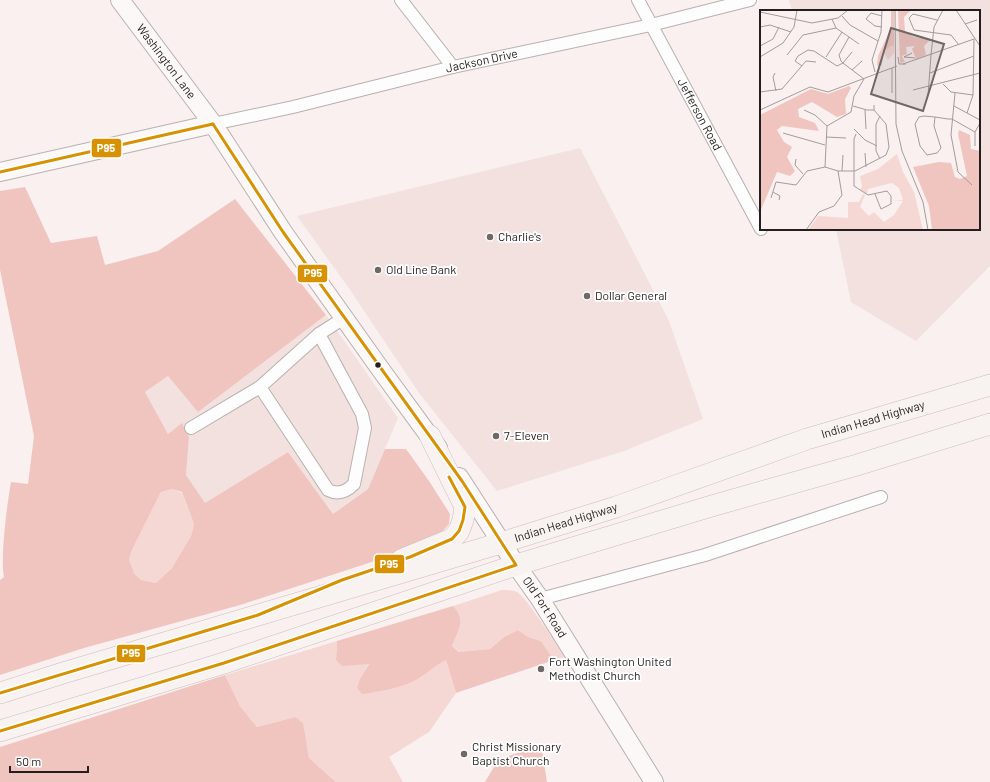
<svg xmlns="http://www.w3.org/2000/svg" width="990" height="782" font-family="Barlow,sans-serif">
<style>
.built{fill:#f2e1df}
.green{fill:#f5d8d4}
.forest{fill:#f0c5c0;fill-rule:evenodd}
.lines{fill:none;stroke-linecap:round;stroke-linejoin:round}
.minor-casing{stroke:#b8b1b0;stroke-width:14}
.secondary-casing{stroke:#b8b1b0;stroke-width:20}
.trunk-casing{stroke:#c9bebe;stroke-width:22}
.minor{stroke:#fefdfd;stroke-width:12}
.secondary{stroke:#fcf8f8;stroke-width:18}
.trunk{stroke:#f8f2f0;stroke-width:21}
.bus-1-casing{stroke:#fff;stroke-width:6}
.bus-1{stroke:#d79204;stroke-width:3}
.poi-dot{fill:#6f6867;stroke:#fff;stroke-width:1.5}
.bus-dot{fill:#241e1e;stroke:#fff;stroke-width:1.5}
.labels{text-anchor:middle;stroke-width:3.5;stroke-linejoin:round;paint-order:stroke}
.street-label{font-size:12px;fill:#241e1e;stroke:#fff}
.poi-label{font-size:12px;fill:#241e1e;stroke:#fff;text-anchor:start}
.inset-river{fill:none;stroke:#deaba5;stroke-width:2}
.inset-road{fill:none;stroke:#a49c9b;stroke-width:1}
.view{fill:#6f6867;fill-opacity:0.15;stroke:#6f6867;stroke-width:2}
.inset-edge{fill:none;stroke:#241e1e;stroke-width:2}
.line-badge{stroke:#fff;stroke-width:1.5}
.badge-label{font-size:11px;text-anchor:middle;font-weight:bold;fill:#fff}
</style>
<rect width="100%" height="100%" fill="#f9f0ef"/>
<g class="built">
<path d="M789,0h201v266l-74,75 -65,-39 -15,-73h143v-218h-187z"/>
<path d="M580,148l89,173 34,98 -79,32 -127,40 -78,-98 -71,-106 -51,-71z"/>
<path d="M326,315l72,103 -30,71 -35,25 -45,-62 -83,52 -19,-29 3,-38 -7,-13 -14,10 -23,-42 23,-16 30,35z"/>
</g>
<g class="green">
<path d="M172,489l10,4 12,31 -3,12 -19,32 -16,15 -15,-3 -7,-7 -5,-14 3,-9 29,-58z"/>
<path d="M502,590c5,0 10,0 15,2 10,6 39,52 48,65l-11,3 -13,-19 -13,-4 -10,-7 -14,7 -14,12 -30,3 -8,-6c6,-16 15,-26 1,-40z"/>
<path d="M337,641l-1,19 33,3 -8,14 77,-14 8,-3 10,33 -27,39 -40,25 14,25h-67l-27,-24 -3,-16 -11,-25 -38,10 -17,-21 -15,-31z"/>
</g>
<g class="forest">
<path d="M25,187l26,56 46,-7 8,29 53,-14 77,-52 91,116 -128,97 -30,-36 -23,16 23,42 14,-11 7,14 -3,38 19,28 83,-51 45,62 35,-25 17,-40h21l23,32 21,33 -1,10 -9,10 -41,19 -159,52 -156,43 -84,27v-95l4,-3c-4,-18 3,-72 7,-95l17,2 6,-48 -34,-166v-79zM172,489l10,3 12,32 -3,12 -19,32 -16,15 -15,-3 -7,-7 -5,-14 3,-9 29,-58z"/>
<path d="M453,606c14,14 5,24 -1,40l7,6 31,-3 14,-12 14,-7 10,7 13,4 13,19 -98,33 -10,-33c-12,5 -21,16 -32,21 -16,7 -35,11 -52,13l-5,-6 4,-11 8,-13 -27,2 -6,-6 1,-19z"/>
<path d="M225,675l15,31 17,21 38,-10 8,6 6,35 27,24h-336v-35z"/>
<path d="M541,744l6,38h-62l13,-22z"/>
</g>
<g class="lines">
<defs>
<g id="minor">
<path d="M401,0l52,67"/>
<path id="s1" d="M638,0l123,229"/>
<path id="s2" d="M213,124l80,-17 160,-40 198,-42 99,-25"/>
<path d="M260,387l68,103c10,5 18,2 26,-6l11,-56 -3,-14 -43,-80"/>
<path d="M191,428l69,-41 59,-53 25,-16"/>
<path d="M540,599l165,-44 176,-58"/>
</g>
<g id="secondary">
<path id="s3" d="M120,0l93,124 70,108 98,138 57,78"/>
<path d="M0,172l213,-48"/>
<path id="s4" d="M459,477l57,88 24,34 114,183"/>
</g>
<g id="trunk">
<path d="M401,560l51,-21 7,-8 4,-11 2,-13 -35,-71"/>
<path id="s5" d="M0,693l63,-20 438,-130 115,-36 191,-68 183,-54"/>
<path d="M0,731l224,-68 292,-98 199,-60 142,-40 133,-41"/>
</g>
</defs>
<use href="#minor" class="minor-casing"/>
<use href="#secondary" class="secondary-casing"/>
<use href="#trunk" class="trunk-casing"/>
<use href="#minor" class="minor"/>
<use href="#secondary" class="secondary"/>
<use href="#trunk" class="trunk"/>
<defs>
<g id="bus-1">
<path d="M0,172l213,-48"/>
<path d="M0,693l258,-78 84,-35 68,-23 42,-18 7,-8 4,-11 2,-13 -16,-30"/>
<path d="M0,731l224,-68 292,-98 -54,-84 -179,-249 -70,-108"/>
</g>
</defs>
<use href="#bus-1" class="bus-1-casing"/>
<use href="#bus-1" class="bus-1"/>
</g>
<g class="poi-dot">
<circle cx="490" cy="237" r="4"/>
<circle cx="378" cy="270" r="4"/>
<circle cx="587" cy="296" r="4"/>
<circle cx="496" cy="436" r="4"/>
<circle cx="541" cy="669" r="4"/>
<circle cx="464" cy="754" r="4"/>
</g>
<circle class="bus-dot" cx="378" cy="365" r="3.5"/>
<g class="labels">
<g class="street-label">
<text dy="4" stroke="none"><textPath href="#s2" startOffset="276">Jackson Drive</textPath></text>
<text dy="4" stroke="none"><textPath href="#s3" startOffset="77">Washington Lane</textPath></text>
<text dy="4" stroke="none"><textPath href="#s1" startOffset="130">Jefferson Road</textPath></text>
<text dy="4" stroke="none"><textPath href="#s5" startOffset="915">Indian Head Highway</textPath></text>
<text dy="4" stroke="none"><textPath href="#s5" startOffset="591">Indian Head Highway</textPath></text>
<text dy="4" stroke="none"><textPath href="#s4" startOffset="156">Old Fort Road</textPath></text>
</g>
<g class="poi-label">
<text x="498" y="241">Charlie's</text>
<text x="386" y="274">Old Line Bank</text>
<text x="595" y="300">Dollar General</text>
<text x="504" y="440">7-Eleven</text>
<text x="549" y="666">Fort Washington United<tspan x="549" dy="14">Methodist Church</tspan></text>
<text x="472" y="751">Christ Missionary<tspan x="472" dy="14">Baptist Church</tspan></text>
</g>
</g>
<g transform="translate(760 10)">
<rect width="220" height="220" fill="#f9f0ef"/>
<path d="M134,35v8l-6,7 -5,-9zM137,144l6,18 11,20 9,38h-115l10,-14 30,2v-16h11l4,-8 2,1 -5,12 9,9 5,-4 10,10 10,-7 9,-14h-10l10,-1 -4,-12 -7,-5 -24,6 -1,5 -7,-4 2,-4 -2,-10 18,-7z" fill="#f5d8d4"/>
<path d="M131,0h3v35l-11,6 -1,14 -5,1 1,-10 13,-28zM138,0h13l-7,7 1,15 9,5 17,2 -7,7 2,9 -10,4 -4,-10 3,-3 -9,1 1,7 -5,2 3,6 -5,1zM89,76l2,2 -6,11 1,15 -9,3 -25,-15 -14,7 1,8 16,6 4,8 -37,-5 -5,4 7,12 8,5 -5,10 8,14 -5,5 -13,-4 -17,40v-97l51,-26 17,5zM199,120l11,5 1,14 9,2v79h-48l-3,-24 -16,-39 26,-5 12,1 4,14 5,2 7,-3 -9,-42z" fill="#f0c5c0"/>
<path class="inset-river" d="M176,220h18"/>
<path class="inset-road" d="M39,0h22M135,0l1,114 6,27 21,51 5,28M196,0l24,36M0,2l52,11 26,-5 10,-8M82,6l8,9 28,16M72,9l4,9 23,16M177,10l-24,-6 -4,4 5,12 37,5 8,10M205,14l12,-4M0,17l10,-2 21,7M122,17l-7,-1 -9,-7 5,-6 11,3M89,27l-10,18 2,6 2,2 9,-11M0,36l13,-7 6,-12M152,43l-8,4 11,1M27,45l16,-20 33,-7M171,45l3,-28 9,-17M0,47l23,-14 11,-16 3,-17M66,47l16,-25M138,47l1,7h7M143,54l71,-25M42,56l-7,-5 3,-5 10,-6 6,1 23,15 6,-3 21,16 -10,17 -3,16 -24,14 -2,41 13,4h17l31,-16 3,-8 -3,-23 -12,-14v-5M92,60l10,-9M115,62l-3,-12 9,-28 1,-22M15,63l-2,4 3,14M170,63l44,-17M183,74l8,8 22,3M153,80l67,-17M0,82l22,-3 24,-28 10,1M132,83v-25M195,83l-4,42 7,37 14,13M168,85l3,-40M93,96l14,4h7M194,96l26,14M0,100l50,-23 18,5 69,-26M44,100l11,5 12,11M105,100l1,19M207,103l6,-18 1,-56M120,106l-4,8v27l4,8M175,107l-1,9 7,22 -4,5 -10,2 -7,-9 -5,-22 4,-7 5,-1 11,1 13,2h4l23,13M94,119l11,11 12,6M23,123l42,12M96,124l-2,5v47l14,9 19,-4 4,5v8l-10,5 -6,-15M66,127l20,1M215,136v-14l5,-9M105,143l1,14M36,149l-1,6 8,9M82,161l1,-16M13,182l7,4 -1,4M11,188l5,-16 20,3 11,-14 18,-4M46,220l13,-18 15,-6 8,-11 -4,-24"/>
<path class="view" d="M131,18l53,16 -21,67 -52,-17z"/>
<rect width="220" height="220" class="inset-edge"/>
</g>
<g class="line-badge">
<rect x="91" y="138" width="31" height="20" rx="4" fill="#d79204"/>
<rect x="297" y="264" width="31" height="19" rx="4" fill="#d79204"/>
<rect x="374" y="554" width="31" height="20" rx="4" fill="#d79204"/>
<rect x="116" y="644" width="30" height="19" rx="4" fill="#d79204"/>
</g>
<g class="badge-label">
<text x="106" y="152">P95</text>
<text x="313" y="277">P95</text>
<text x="389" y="568">P95</text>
<text x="131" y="657">P95</text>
</g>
<path d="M10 766v6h78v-6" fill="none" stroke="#241e1e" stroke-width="2"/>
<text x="16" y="766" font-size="12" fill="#241e1e" stroke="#ffffff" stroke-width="3" paint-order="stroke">50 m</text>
</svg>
